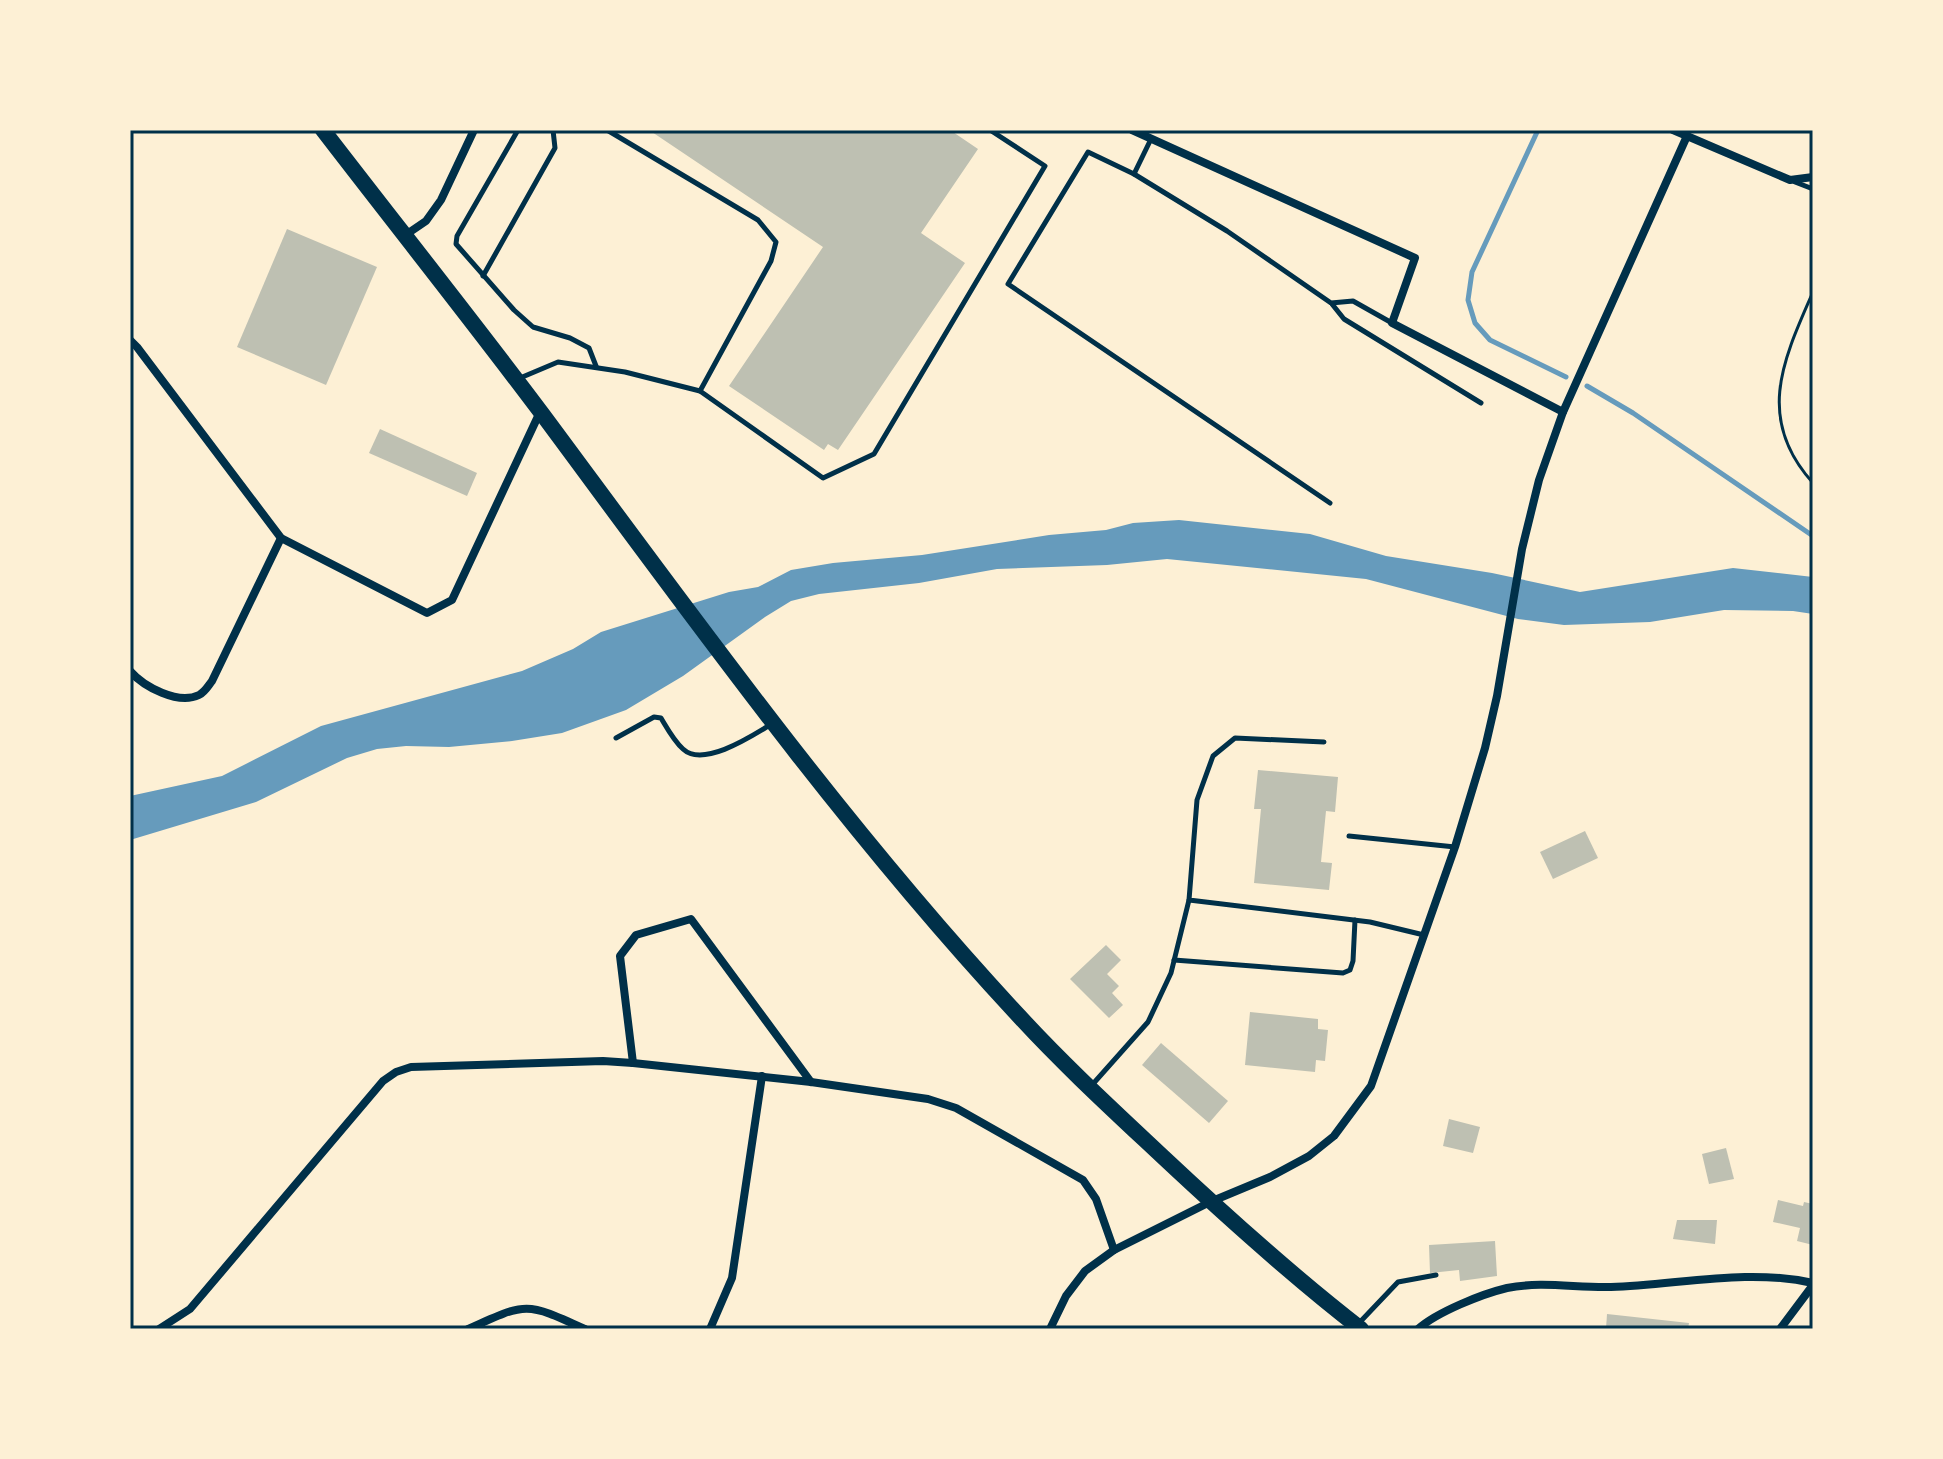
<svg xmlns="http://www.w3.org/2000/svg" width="1943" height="1459" font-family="Jost,sans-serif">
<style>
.water{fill:#669bbc}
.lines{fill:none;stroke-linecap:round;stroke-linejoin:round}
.stream{stroke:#669bbc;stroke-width:5}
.building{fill:#bec0b2}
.path{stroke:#003049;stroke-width:3}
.service{stroke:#003049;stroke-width:5}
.minor{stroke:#003049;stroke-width:8}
.primary{stroke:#003049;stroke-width:16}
.neatline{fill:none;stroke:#003049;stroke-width:3}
</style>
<rect width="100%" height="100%" fill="#fdf0d5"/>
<path class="water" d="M1179,520l131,14 76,22 106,17 88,19 153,-24 80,9v37l-20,-3 -69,-1 -74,12 -86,3 -46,-6 -152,-40 -199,-20 -60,6 -110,4 -78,14 -100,11 -28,7 -26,16 -82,59 -57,34 -64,23 -50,8 -63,6 -43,-1 -29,3 -30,9 -91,44 -126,38v-44l92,-20 99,-50 201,-55 51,-22 28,-17 128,-40 29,-5 33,-17 42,-7 89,-8 127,-20 57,-5 27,-7z"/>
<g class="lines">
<g class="stream">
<path d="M1538,130l-66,142 -4,28 7,23 15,17 76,37"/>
<path d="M1587,386l46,27 180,123"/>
</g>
</g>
<g class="building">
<path d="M649,130h301l28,19 -57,84 44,30 -127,187 -10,-6 -4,6 -95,-64 94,-139z"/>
<path d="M287,229l90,38 -51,118 -89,-38z"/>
<path d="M380,429l97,44 -10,23 -98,-43z"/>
<path d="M1258,770l80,7 -3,35 -9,-1 -5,51 11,1 -3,27 -75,-7 7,-74h-7z"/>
<path d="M1585,831l13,27 -45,21 -13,-27z"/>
<path d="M1106,945l15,15 -14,14 12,12 -7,7 11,12 -14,13 -39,-39z"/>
<path d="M1250,1012l68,7v10l10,1 -3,31 -9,-1 -1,12 -70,-7z"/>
<path d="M1161,1043l67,58 -19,22 -67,-58z"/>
<path d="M1449,1119l31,8 -7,26 -30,-7z"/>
<path d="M1726,1148l8,31 -25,5 -7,-30z"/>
<path d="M1778,1200l25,6 1,-4 9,2v41l-16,-4 3,-13 -27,-6z"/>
<path d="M1677,1220h40l-2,24 -42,-5z"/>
<path d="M1495,1241l2,35 -37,5 -1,-11 -29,3 -1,-28z"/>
<path d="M1607,1314l82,9 -1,6h-82z"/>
</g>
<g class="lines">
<path class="path" d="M1813,292c-30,68 -58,127 0,191"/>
<g class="service">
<path d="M518,130l-61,106 -1,8 58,66 19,17 37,11 19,10 7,18"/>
<path d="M1151,139l-17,35 -46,-22 -80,132 322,219"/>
<path d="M1134,174l93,57 104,72 22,-2 39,22"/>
<path d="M1795,182l18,7"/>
<path d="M483,276l72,-128 -2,-18"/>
<path d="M1332,304l12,15 137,84"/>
<path d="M520,378l38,-16 67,10 75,19 71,-130 5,-19 -18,-22 -151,-90"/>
<path d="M700,391l123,87 51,-24 171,-288 -55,-36"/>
<path d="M616,738l38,-21 7,1c6,10 13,23 22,31 20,19 69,-13 87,-24"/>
<path d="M1324,742l-89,-4 -22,18 -16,44 -8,100 181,22 54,13"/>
<path d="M1349,836l106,11"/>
<path d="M1174,960l169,13 7,-3 3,-9 2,-41"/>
<path d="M1092,1085l56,-63 23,-49 18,-73"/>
<path d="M1360,1322l38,-40 38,-7"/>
</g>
<g class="minor">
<path d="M1132,130l283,128 -23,65 171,89"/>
<path d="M1673,130l117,50 23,-3"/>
<path d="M404,236l22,-15 15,-21 33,-70"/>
<path d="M130,340l7,7 144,191 146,75 25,-13 88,-188"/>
<path d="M130,671c14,16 48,34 69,24 6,-3 9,-9 13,-14l69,-143"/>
<path d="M633,1063l-13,-107 16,-21 55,-16 120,163"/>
<path d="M159,1329l31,-20 193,-228 13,-9 15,-5 192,-6 30,2 178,19 117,17 28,9 127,72 13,19 18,51"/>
<path d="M468,1329c59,-27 58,-27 117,0"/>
<path d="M710,1329l22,-51 30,-202"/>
<path d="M1050,1329l16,-33 19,-25 29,-21 96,-48 60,-25 39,-21 25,-20 37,-50 84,-239 30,-99 12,-52 25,-147 17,-69 24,-68 124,-276"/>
<path d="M1418,1329c19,-17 64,-35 89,-41 35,-7 69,0 104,-1 67,-2 136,-19 202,-4"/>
<path d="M1780,1329l33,-44"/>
</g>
<path class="primary" d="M323,130c73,95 148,189 220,285 152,205 302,414 476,601 45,49 94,94 143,140 64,60 129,119 199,173"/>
</g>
<rect width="1943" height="1459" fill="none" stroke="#fdf0d5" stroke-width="264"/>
<rect x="132" y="132" width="1679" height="1195" class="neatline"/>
</svg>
